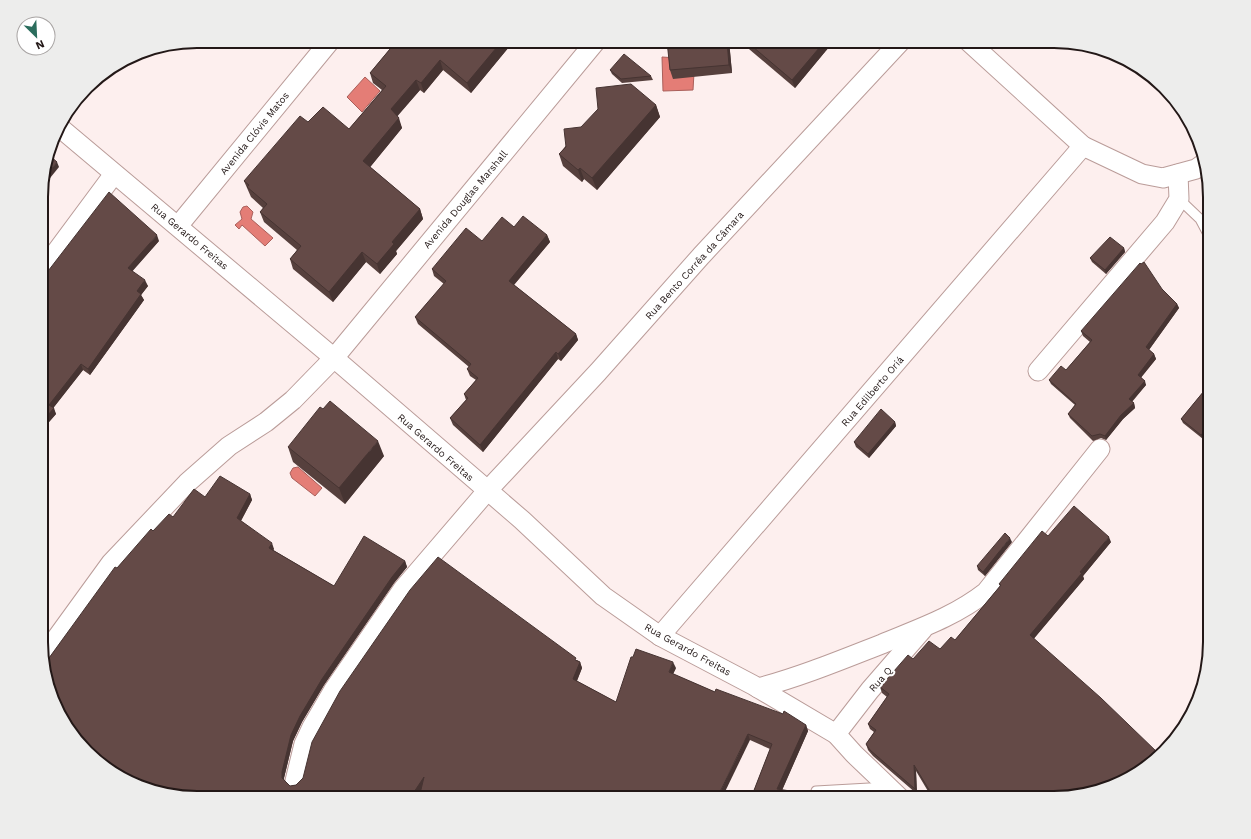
<svg xmlns="http://www.w3.org/2000/svg" width="1251" height="839" font-family="'Work Sans',sans-serif">
<style>
.water{fill:#e47d76;stroke:#aa5f5a}
.lines{fill:none;stroke-linecap:round;stroke-linejoin:round}
.service-casing{stroke:#ba9c99;stroke-width:11}
.minor-casing{stroke:#ba9c99;stroke-width:21}
.path{stroke:#897d7c;stroke-width:2.5;stroke-dasharray:3 3;stroke-linecap:butt}
.service{stroke:#fff;stroke-width:9}
.minor{stroke:#fff;stroke-width:19}
.wall{fill:#56403d}
.shaded-wall{fill:#463432}
.building{fill:#644a47;stroke:#463432}
.labels{text-anchor:middle;stroke-width:4;stroke-linejoin:round;paint-order:stroke}
.street-label{font-size:10px;fill:#231817;stroke:#fff}
.rim{fill:none;stroke:#231817;stroke-width:2}
</style>
<rect width="100%" height="100%" fill="#fdefee"/>
<g class="water">
<path d="M662,57l15,1 17,15 -1,17 -30,1z"/>
<path d="M365,77l15,14 -18,21 -15,-15z"/>
<path d="M247,206l6,6 -2,7 22,19 -8,8 -23,-21 -3,4 -4,-4 7,-6 -2,-7 3,-5z"/>
<path d="M298,467l24,21 -7,8 -23,-18 -2,-5 3,-5z"/>
</g>
<g class="lines">
<defs>
<g id="service">
<path d="M1179,199l21,20 10,19"/>
<path d="M814,798l2,-7 71,-4"/>
</g>
<g id="minor">
<path d="M968,41l115,105 59,28 21,4 33,-9 7,-5"/>
<path d="M58,126l276,232 188,162 81,76 57,40 93,49 83,49 18,20 46,44"/>
<path d="M178,226l152,-185"/>
<path d="M42,271l72,-97"/>
<path d="M1038,371l127,-149 14,-23 -1,-25"/>
<path d="M660,636l423,-490"/>
<path d="M42,658l69,-95 76,-80 42,-37 37,-24 27,-22 41,-42 262,-317"/>
<path d="M758,688c42,-11 83,-28 124,-44 36,-15 72,-27 104,-52l114,-143"/>
<path d="M836,734l34,-44 53,-61"/>
<path d="M295,781l9,-37 8,-17 21,-36 70,-102 84,-98 111,-119 103,-116 200,-215"/>
</g>
</defs>
<use href="#service" class="service-casing"/>
<use href="#minor" class="minor-casing"/>
<path class="path" d="M726,798l5,-8"/>
<use href="#service" class="service"/>
<use href="#minor" class="minor"/>
</g>
<g class="wall">
<path d="M393,41h121l-43,52 -28,-23 -19,23 -4,-3 -23,26 5,12 -32,39 50,42 3,10 -27,32 1,3 -17,20 -14,-12 -33,40 -40,-33 -3,-10 7,-9 -33,-28 -4,-10 3,-4 -12,-11 -7,-16 64,-59 41,7 33,-39 -9,-7 -3,-10 24,-29z"/>
<path d="M667,41h62l3,32 -59,6 -3,-9z"/>
<path d="M742,41h92l-39,47 -52,-44z"/>
<path d="M610,70l41,6 2,4 -31,3 -10,-9z"/>
<path d="M656,105l4,12 -63,73 -13,-11 -2,3 -19,-16 -4,-12 22,-27z"/>
<path d="M514,227l33,8 3,7 -36,43 62,49 2,6 -17,21 -3,-2 -75,93 -30,-27 -3,-7 16,-18 -2,-6 12,-14 -6,-4 -3,-7 2,-2 -51,-43 -3,-7 29,-33 -10,-8 -2,-7 50,-28z"/>
<path d="M159,241l-27,30 16,15 -7,9 3,5 -54,75 -7,-5 -30,38 3,6 -14,16v-155z"/>
<path d="M1124,248l1,4 -19,22 -14,-12 -2,-4z"/>
<path d="M1162,289l15,15 2,4 -30,42 5,4 2,5 -15,18 5,8 -14,17 2,1 1,5 -12,11 -17,21 -5,-2 -8,3 -23,-23 -2,-4 7,-9 -24,-21 -2,-4 17,-10 24,-28 -7,-6 -2,-5z"/>
<path d="M1204,391l-1,48 -20,-16 -2,-4z"/>
<path d="M895,422l1,4 -27,32 -13,-11 -2,-5z"/>
<path d="M288,447l96,9 -39,48 -52,-42z"/>
<path d="M250,494l2,6 -11,21 33,28 -1,1 61,36 71,-25 2,6 -13,16 -70,102 -22,37 -9,19 -9,37v2l6,6 6,-1 281,-125 3,2 2,6 -5,13 39,21 60,-34 -3,6 42,18 91,33 2,6 -26,59 -31,8 19,-49 -20,-9 -330,52 -224,6 -147,-140 68,-90 36,-37 20,-14 32,-20z"/>
<path d="M1048,536l63,6 -28,34 1,3 -50,59 30,160h-132l-16,-27 1,23 -44,-38 -5,-6 -2,-6 8,-12 -4,-3 -2,-5 19,-27 -5,-4 -2,-6 33,-28 27,-10 15,-9 45,-54 -1,-2z"/>
<path d="M1012,542l-27,34 -7,-6 -1,-4z"/>
</g>
<g class="shaded-wall">
<path d="M502,41h12l-43,52 -4,-10z"/>
<path d="M727,41h2l3,32 -3,-8z"/>
<path d="M825,41h9l-39,47 -3,-8z"/>
<path d="M440,60l3,10 -19,23 -3,-10z"/>
<path d="M416,80l4,10 -25,29 -4,-10z"/>
<path d="M656,105l4,12 -63,73 -5,-12z"/>
<path d="M399,118l3,10 -35,43 -4,-10z"/>
<path d="M57,162l2,5 -17,21v-8z"/>
<path d="M580,168l4,11 -2,3 -4,-12z"/>
<path d="M420,209l3,10 -27,32 1,3 -17,20 -3,-10 15,-22z"/>
<path d="M157,235l2,6 -29,33 -2,-6z"/>
<path d="M547,235l3,7 -38,45 -3,-6z"/>
<path d="M1124,248l1,4 -19,22 -1,-4z"/>
<path d="M362,252l4,10 -33,40 -4,-10z"/>
<path d="M145,280l3,6 -7,9 3,5 -54,75 -2,-6 49,-78z"/>
<path d="M1177,304l2,4 -31,43 -2,-4z"/>
<path d="M576,334l2,6 -17,21 -3,-7z"/>
<path d="M556,352l2,7 -75,93 -3,-7z"/>
<path d="M1154,354l2,5 -16,20 -2,-4z"/>
<path d="M81,364l2,6 -32,41 -2,-6z"/>
<path d="M1145,381l1,4 -16,18 -1,-4z"/>
<path d="M1134,403l1,5 -12,11 -17,21 -1,-4 16,-21z"/>
<path d="M54,408l2,6 -14,16v-8z"/>
<path d="M895,422l1,4 -27,32 -1,-4z"/>
<path d="M1210,425v6l-7,8 -2,-4z"/>
<path d="M378,441l6,15 -39,48 -6,-16z"/>
<path d="M250,494l2,6 -13,24 -2,-6z"/>
<path d="M1109,537l2,5 -28,34 1,3 -52,62 -2,-6 50,-63z"/>
<path d="M1010,538l2,4 -27,34 -2,-4z"/>
<path d="M272,543l2,6 -3,5 -2,-6z"/>
<path d="M405,561l2,6 -13,16 -70,102 -22,37 -9,19 -9,37 1,6 -3,-6v-6l9,-37 9,-19 22,-37 70,-102z"/>
<path d="M580,662l2,6 -7,17 -2,-6z"/>
<path d="M673,662l3,6 -5,10 -2,-6z"/>
<path d="M806,725l2,6 -28,64 -3,-6z"/>
<path d="M748,734l2,6 -28,58h-5z"/>
<path d="M914,765l2,6 1,23 -2,-5z"/>
<path d="M424,777l2,6 -10,15h-6z"/>
<path d="M797,792l2,6h-3z"/>
</g>
<g class="building">
<path d="M393,41h109l-35,42 -27,-23 -19,23 -5,-3 -25,29 8,9 -36,43 57,48 -28,33 2,2 -17,20 -15,-12 -33,40 -39,-33 11,-13 -41,-34 7,-8 -20,-17 2,-2 -5,-4 56,-65 8,6 15,-15 26,22 37,-43 -16,-13 25,-30z"/>
<path d="M667,41h60l2,24 -59,5z"/>
<path d="M746,41h79l-33,39z"/>
<path d="M624,54l27,22 -30,3 -11,-9z"/>
<path d="M631,84l25,21 -64,73 -12,-10 -2,2 -19,-16 7,-7 -2,-18 17,-2 17,-18 -2,-21z"/>
<path d="M49,155l8,7 -15,18v-3z"/>
<path d="M109,192l48,43 -29,33 17,12 -8,11 4,3 -53,75 -7,-5 -32,41 5,3 -12,14v-147h3z"/>
<path d="M523,216l24,19 -38,46 67,53 -18,20 -2,-2 -76,93 -30,-27 18,-20 -4,-4 14,-16 -11,-9 4,-5 -56,-47 31,-36 -14,-12 34,-41 16,13 20,-24 12,10z"/>
<path d="M1110,237l14,11 -19,22 -15,-12z"/>
<path d="M1144,262l18,27 15,15 -31,43 8,7 -16,21 7,6 -16,18 5,4 -13,12 -16,21 -5,-2 -8,2 -24,-22 8,-10 -27,-24 12,-14 5,4 26,-30 -11,-9 59,-68 1,1z"/>
<path d="M1204,391l6,5v29l-9,10 -20,-16z"/>
<path d="M330,401l48,40 -39,47 -51,-41 32,-40 3,2z"/>
<path d="M881,409l14,13 -27,32 -14,-12z"/>
<path d="M220,476l30,18 -13,24 35,25 -3,5 65,38 30,-50 41,25 -13,16 -70,102 -22,37 -9,19 -9,37v6l8,8 6,-1 7,-7 9,-36 28,-51 70,-101 28,-33 138,101 -1,2 5,2 -7,17 43,23 15,-45h2l3,-8 37,13 -4,10 46,20 1,-3 67,25 1,-3 22,14 -29,64 20,3 -1,6h-45l21,-54 -24,-10 -31,64h-298l5,-21 -14,21h-214l-49,-8 -37,-18 -48,-52 -20,-58 7,-4 66,-91 2,1 34,-39 2,2 16,-17 4,3 21,-28 11,8z"/>
<path d="M1074,506l35,31 -29,35 2,1 -52,62 71,63 57,55 -26,24 -68,21h-130l-20,-33 1,24 -45,-39 -4,-6 10,-14 -8,-6 21,-30 -9,-7 28,-32 5,4 16,-18 11,8 11,-12 4,3 46,-55 -2,-1 43,-53 6,5z"/>
<path d="M1005,533l5,5 -27,34 -6,-6z"/>
</g>
<g class="labels">
<g class="street-label">
<text transform="translate(254 133) rotate(-51)" y="4">Avenida Clóvis Matos</text>
<text transform="translate(465 199) rotate(-50)" y="4">Avenida Douglas Marshall</text>
<text transform="translate(190 236) rotate(40)" y="4">Rua Gerardo Freitas</text>
<text transform="translate(694 265) rotate(-48)" y="4">Rua Bento Corrêa da Câmara</text>
<text transform="translate(872 391) rotate(-49)" y="4">Rua Edilberto Oriá</text>
<text transform="translate(436 447) rotate(41)" y="4">Rua Gerardo Freitas</text>
<text transform="translate(688 649) rotate(29)" y="4">Rua Gerardo Freitas</text>
<text transform="translate(880 679) rotate(-49)" y="4">Rua Q</text>
</g>
</g>
<path d="M0 0H1251V839H0ZM197 48H1054A149 149 0 0 1 1203 197V642A149 149 0 0 1 1054 791H197A149 149 0 0 1 48 642V197A149 149 0 0 1 197 48Z" fill="#ededec" fill-rule="evenodd"/>
<path class="rim" d="M197 48H1054A149 149 0 0 1 1203 197V642A149 149 0 0 1 1054 791H197A149 149 0 0 1 48 642V197A149 149 0 0 1 197 48Z"/>
<g transform="translate(36 36) rotate(156)"><circle r="19" fill="#ffffff" stroke="#a7a3a2"/>
<path d="M0-3L7 15L0 10L-7 15Z" fill="#2b6d5d"/>
<text y="-6" font-size="11" font-weight="bold" text-anchor="middle" fill="#231817">N</text>
</g>
</svg>
